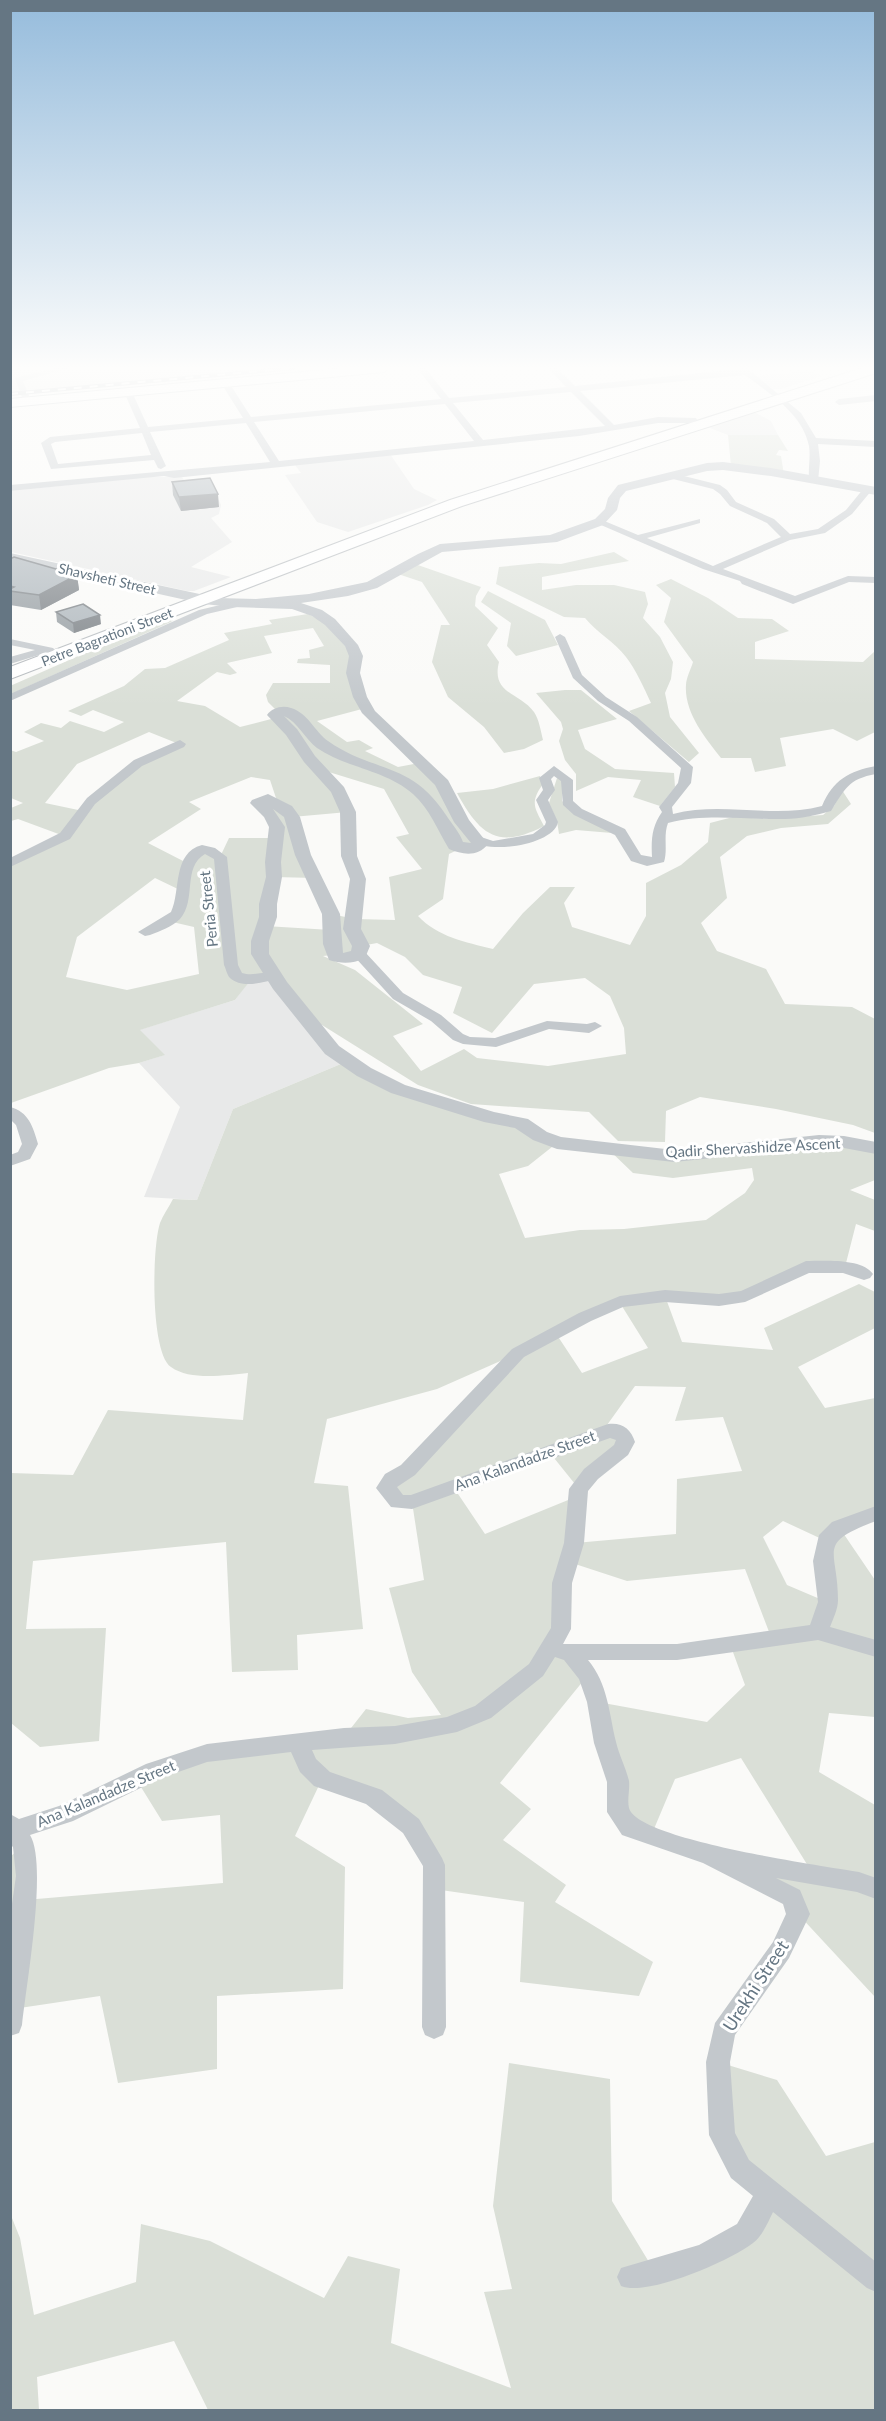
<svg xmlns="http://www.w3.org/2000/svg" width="886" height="2421" font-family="Lato,sans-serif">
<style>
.built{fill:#e8e9e9}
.green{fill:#dadfd7;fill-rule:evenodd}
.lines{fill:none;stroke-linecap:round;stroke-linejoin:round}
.secondary-casing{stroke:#b3babf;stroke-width:2}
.primary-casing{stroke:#b5babe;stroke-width:2}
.minor{fill:#c3c8cc;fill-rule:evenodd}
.tertiary{fill:#c3c8cc;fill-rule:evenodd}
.secondary{fill:#fff;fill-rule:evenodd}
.primary{fill:#fff;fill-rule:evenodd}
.rail-casing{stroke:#a2aab0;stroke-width:4}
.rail{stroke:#fff;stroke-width:2;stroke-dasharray:8;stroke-linecap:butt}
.wall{fill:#929a9f}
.shaded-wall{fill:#777d82}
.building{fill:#aab3b9;stroke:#777d82;stroke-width:1.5}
.labels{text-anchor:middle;stroke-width:6;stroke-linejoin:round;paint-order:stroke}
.far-street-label{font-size:14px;fill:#657683;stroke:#fff}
.street-label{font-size:15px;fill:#657683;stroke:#fff}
.near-street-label{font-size:18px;fill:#657683;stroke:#fff}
</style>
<rect width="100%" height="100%" fill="#fafaf8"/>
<g class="built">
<path d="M10,368h291l-290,26z"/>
<path d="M811,371l11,5 -41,13h-8l-17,-13z"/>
<path d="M748,409l23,12 7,14h-50l-28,-11z"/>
<path d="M390,454l24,35 23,11 -9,5 -80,27 -31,-10 -32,-47 16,-2 -6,-8z"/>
<path d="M145,477h37l9,14 23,-2 7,16 -2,9 -8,4 21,24 -41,25 40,10 -37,14h-7l-176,-39v-61z"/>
<path d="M272,976l76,85 -115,48 -36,91 -53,-3 36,-90 -41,-44 25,-8 -25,-25 96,-30 15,-20z"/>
</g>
<g class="green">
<path d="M728,435h50l10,16 -9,-1 -3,5 5,1 3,19 -53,-9z"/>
<path d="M614,552l15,9 -87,16v13l34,-5h38l31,7 3,12 -5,14 17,19 13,25 -2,17 -6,14 5,24 29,36 -10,9 -60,-51 22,-8c-7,-15 -15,-33 -25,-46 -11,-15 -29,-24 -41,-39l-21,-1 -68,-33 3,-17 40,-4 22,1z"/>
<path d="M415,564l66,23 -5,9 -1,10 23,22 -11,17 12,17c-8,32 20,30 35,50 5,7 7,20 9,28l-19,9 -20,4 -20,-26 -36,-30 -16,-35 9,-37h9l-28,-43 -24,-8z"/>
<path d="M671,579l37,19 30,20 34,1 17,12 -34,11v17l108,3 12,-11v81l-18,9 -24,-12 -53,9 6,28 -31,6 -4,-14h-30c-16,-20 -37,-46 -35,-73 0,-7 5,-16 7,-23l-29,-40 7,-24 -15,-13z"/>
<path d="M488,591l57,29 13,25 -42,11 -9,-10 4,-23 -30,-21z"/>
<path d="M308,614l18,9 21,21 15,65 -45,12 30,21 12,-2 14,8 -8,3 33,16 21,-4 59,77 -29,14 -6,45 -25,17c20,21 47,26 75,33l30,-36 27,-26h25l-11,16 8,24 58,18 16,-29v-33l35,-18 27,-23 2,-19 23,-6 35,2 55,-4 11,-9 8,-16 9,14 -23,20 -47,4 -34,8 -27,21 7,41 -26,25 16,28 49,18 19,35 67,3 23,12v114l-22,-8 -77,-16 -76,-12 -34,14 -1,31 -47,-1 -29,-29 -118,-8 -53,-19 -96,-60 -9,2 -41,-51 -22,5 -15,19 -95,30 25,25 -26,8 -30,5 -98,35v-240l53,-27 -46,-17 -7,2v-13l12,-5 -12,-5 -1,-48 6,2 28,-11 -20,-9 17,-9 20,5 9,-7 34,11 20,-10 -31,-12 -12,6 -13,-5 56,-25 21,-17 20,-1 64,-28 -5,-7 48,-9 -3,-4zM313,628l11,18 -15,4 1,8 -12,1 -1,4 33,2v18h-57l-7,12 2,7 9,9 -2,7 -35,9 -35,-21 -28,-5 40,-29 13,3 7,-2 -10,-10 45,-10 -8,-17zM149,732l30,12 -41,19 -55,48 -38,-8 32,-39zM319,769l65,20 25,45 -13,3 26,32 -33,8 6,43 -40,-1 -24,-5v16l-66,-4 9,-49 41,1 -23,-61 56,-5zM251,777l19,3 7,21 -10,11 9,26h-47l-9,19 -18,-8 -15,14 -39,-20 53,-34 -12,-7zM155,878l27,13 -14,30 26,6 5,47 -72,16 -61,-13 11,-40zM377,943l28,14 18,18 39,12 -9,26 39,20 42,-49 51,-6 25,18 14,32 2,26 -78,12 -71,-8 -13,-9 -43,22 -28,-35 30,-12 -68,-54 -32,-14 37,-4 1,-6z"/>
<path d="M177,616l-6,6 -160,72 -1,-8 130,-57z"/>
<path d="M565,690h16l36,29 -39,11 7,19 30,20 59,4 1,14 -15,19 -27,-9 8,-17 -33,-3 -32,14v-17l-11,-14 -6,-19 4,-12 -2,-7 -25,-29z"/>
<path d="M540,776l3,8c-13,18 -9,23 1,42 -46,24 -64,9 -87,-33l36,-4z"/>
<path d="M557,778l5,1v22l18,15 32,17 -36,-3 -17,4 -2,-13 -8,-18z"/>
<path d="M348,1061l16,11 193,71 -29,23 -29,8 26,64 55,-8 44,-1 82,-9 39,-27 9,-13 -2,-12 -79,10 -40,-5 -26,-25 45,5 167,-12 56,7v32l-25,10 25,10v31l-19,-7 -11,43 -39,1 -61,28h-80l17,46 91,8 -9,-22 95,-44 16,8v36l-77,39 27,41 50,-10v115l-36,14 36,53v137l-46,-4 -10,59 56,33v192l-77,-83 -6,-17 -82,-41 103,18 -72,-116 -66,21 -24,57 -21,-8 -32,-126 109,20 38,-37 -15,-41 41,-7 -26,-68 -118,12 -58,-19 -21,89 21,1 19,23 -88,108 31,26 -28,31 63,45 -11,17 98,60 -14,34 -119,-14 4,-80 -90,-13 -23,-63 -89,-47 -27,57 50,31 -2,122 -126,7v73l-99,14 -18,-87 -87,13 -2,-153 13,-11 1,55 198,-17 -3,-68 -58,6 -26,-42 18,-8 190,-34 22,-28 42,9 33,-3 -29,-43 -23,-84 35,-8 -12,-78 -22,-8 126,-140 -79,35 -110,30 -13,64 34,3 15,143 -66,6 1,35 -66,2 -6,-130 -193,19 -7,68 80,-1 -7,113 -59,6 -29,-24v-250l62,2 35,-65 135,10 5,-47c-22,2 -58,8 -77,-6 -21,-14 -19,-120 -11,-144 3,-8 9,-16 13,-24l24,1 36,-91zM620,1303l28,45 -66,25 -27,-41zM635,1386l51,1 -11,34 48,-4 19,54 -65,8 -1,55 -101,9 3,-47 -93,38 -31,-46 96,-35 29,36 45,-53 -22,-4zM783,1521l43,20 1,61 -40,-17 -24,-48z"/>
<path d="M718,2062l59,18 49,76 49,-14v268h-667l-34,-69 -137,36 2,33h-28l-1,-197 10,25 14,77 102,-33 5,-58 69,17 114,57 24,-42 52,13 -9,74 120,45 -27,-96 28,-3 -19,-83 16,-143 101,16 2,122 43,71 50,-16 64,-61 -29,-26z"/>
</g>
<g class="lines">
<defs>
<path id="secondary" d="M345,368h45l-6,4 -374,35v-8z"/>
<path id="primary" d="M862,368h14v5l-414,133 -452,173v-12l440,-167z"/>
</defs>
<use href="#secondary" class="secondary-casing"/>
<use href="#primary" class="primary-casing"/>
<g class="minor">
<path d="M55,368h14l-46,13 8,20 -7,2 -9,-25z"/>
<path d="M417,368h8l24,30 117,-11 -18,-19h9l18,18 172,-18 54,45 15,25 60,3v6l-58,-3 2,17 -2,20 -8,2c-3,-11 1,-24 -1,-37 -6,-32 -40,-53 -64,-71l-165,16 34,34 44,-8 38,1 1,2 -4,3h-35l-79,13 -405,42 -10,-2 -154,15v-6l260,-23 -24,-39 -96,9 16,34 -5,3 -3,-1 -4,-8 -103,9 -10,-26 9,-6 90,-9 -16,-36 1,-2 7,2 16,35 95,-9 -22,-35 4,-3 3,1 23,36 190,-18zM571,392l34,34 -122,14 -30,-37zM445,404l29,37 -195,20 -25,-39zM142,433l9,22 -93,9 -7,-20 4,-2z"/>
<path d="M876,395v6l-37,4 -4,-3 4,-3z"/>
<path d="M672,473l48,12 7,5 9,12 38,17 16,15 28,-5 28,-19 18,-22h6l2,2 -20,24 -27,19 -35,7 -67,29 72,27 53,-20 28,1v6l-27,-1 -56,22 -51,-20 -2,-3 -37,-12 -109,-47 8,-2 36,15 62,-16v4l-53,15 66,28 68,-29 -14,-14 -37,-17 -10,-12 -7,-5 -44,-11 -2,-2z"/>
<path d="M233,602l4,1v4l-30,7 -197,87v-7l189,-84z"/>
<path d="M560,634l5,3 17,38 24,22 31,20 56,50 -2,16 -19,24 1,7c49,-13 100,5 149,-8 11,-26 27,-35 54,-40v8c-28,5 -31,15 -45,37 -15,4 -30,8 -46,8 -39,1 -79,-6 -117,4 -5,13 0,27 -4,39l-17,4 -16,-5 -16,-26 -41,-20 -11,-10 -2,-24 -7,-5 -3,3 4,11 -7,10 10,22c-4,23 -71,33 -86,18l6,-4 15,5 40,-7 12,-9 1,-3 -10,-22 7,-10 -4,-12 15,-12 19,14v21l9,8 43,20 16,26 11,2c-1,-18 0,-31 10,-45l-3,-5 19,-24 3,-15 -52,-47 -31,-20 -25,-23 -18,-41z"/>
<path d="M10,639l43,9 2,2 -45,14v-7l25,-7 -25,-5z"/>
<path d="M180,740l6,4 -2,3 -42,19 -47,38 -25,35 -60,28v-9l50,-25 27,-35 47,-38z"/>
<path d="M202,845l13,3 12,9 11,108 4,8c12,4 23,-3 35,0l2,3 -2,3c-13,3 -35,10 -47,-1 -3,-3 -4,-9 -6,-13l-10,-106 -9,-5c-23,13 -8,46 -25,65 -8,8 -20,12 -30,16l-5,1 -7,-4 33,-20c10,-21 1,-59 31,-67z"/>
<path d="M359,950l5,1 39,42 38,22 22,19 7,3 25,1 52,-17 40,3 8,-2 7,4 -13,7 -40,-4 -53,18 -33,-3 -10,-4 -22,-19 -38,-22 -41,-45z"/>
<path d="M10,1107c19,5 23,20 28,37l-8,15 -20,7v-11l8,-3 4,-8 -6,-19 -6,-6z"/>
<path d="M806,1261c18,0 56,-3 67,13l-3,4 -6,2 -21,-7h-34l-64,29 -26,4 -54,-4 -42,5 -32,14 -67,36 -109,118 -18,12 6,8h8l197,-71c14,-2 23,5 27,18l-7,13 -30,24 -10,12 -4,52 -12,40 -1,46 -8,15h114l133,-19 8,-23 -5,-41 6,-26 13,-13 44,-16v15c-61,23 -38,27 -38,79 0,9 -5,19 -8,27l46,13v17l-58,-17 -141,20h-89c20,24 21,53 28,82 3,13 10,26 13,39 1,9 -2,19 0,27 8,32 195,58 230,64l17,6v21l-19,-7 -81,-14 24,12 10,24 -21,44 -54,77 -5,27 5,71 14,27 127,102v30l-9,-4 -94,-76c-5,10 -11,25 -20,31 -23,18 -106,54 -132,43l-4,-9 4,-9 78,-23 38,-21 16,-28 -22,-18 -22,-43 -3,-73 9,-39 58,-81 13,-28 -3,-10 -80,-41 -81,-28 -15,-23v-30l-13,-39 -7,-41 -8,-23 -15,-19 -9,-3 -12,19 -52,42 -34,14 -62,12 -83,6 4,9 14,13 52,18 37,29 23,39 3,7 1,162 -3,8 -9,4 -9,-4 -3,-8 1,-161 -20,-33 -37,-29 -52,-18 -14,-14 -9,-20 -84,10 -46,16 -88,43 -43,14c18,29 -4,151 -8,190l-3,8 -9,3v-118l6,-42 -3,-29 -3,-3v-30l9,5 40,-13 87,-42 61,-20 137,-16 51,-2 52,-9 28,-11 54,-42 22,-36 1,-45 12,-40 5,-54 15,-20 30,-24 2,-5 -6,-2 -198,71 -21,-2 -15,-19 9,-14 16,-9 111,-116 67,-36 41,-17 45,-6 54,4 22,-3z"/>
</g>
<path class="tertiary" d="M723,462l48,6 105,19v8l-105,-19 -48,-6 -16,1 -81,20 -6,7 -3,12 -14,15 -46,17 -115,10 -65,36 -29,8 -47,7 21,7 13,9 23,26 5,11 -3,17 7,24 8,14 73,69 21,40 19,24c-10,13 -25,11 -39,5 -11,-18 -19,-40 -36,-55 -27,-24 -67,-26 -96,-46 -12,-9 -19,-26 -33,-32l13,13 18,27 29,31 12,25 1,44 9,23 -5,50 9,17 -5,12c-13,6 -23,6 -36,2l-6,-16 -1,-30 -27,-59 -11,-38 -11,-8 12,18 -4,35 1,15 -5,27v13l-8,24v13l18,28 52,64 32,22 34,17 89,27 34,7 19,13 14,5 113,13 145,-15 25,1 32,6v12l-32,-6 -25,-1 -145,15 -117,-13 -24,-9 -18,-12 -31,-6 -93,-29 -34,-17 -32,-22 -52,-65 -22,-35v-13l8,-24v-13l7,-27 -1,-15 4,-35 -5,-10 -14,-14 2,-3 16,-6 24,12 8,11 11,38 29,59 3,39 8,-2 1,-5 -9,-17 7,-50 -9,-23 -1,-44 -9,-20 -27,-30 -18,-27 -19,-20c5,-7 15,-10 24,-7 17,5 24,24 37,33 45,32 83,20 118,74 6,9 14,18 17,27l8,1 -17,-21 -19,-37 -73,-72 -9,-16 -7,-24 3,-17 -4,-10 -20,-21 -13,-9 -20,-7 -60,-2 -28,-3 -194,-43v-8l208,45 38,1 53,-5 58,-12 51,-28 22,-10 110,-9 45,-16 10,-10 3,-11 10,-13 89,-22z"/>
<use href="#secondary" class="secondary"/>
<use href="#primary" class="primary"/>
<defs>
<g id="rail">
<path d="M10,369l7,-1"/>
<path d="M10,394l284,-26"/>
</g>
</defs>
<use href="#rail" class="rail-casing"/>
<use href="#rail" class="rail"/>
</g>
<g class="wall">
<path d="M172,482l47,25 -38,4 -8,-16z"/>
<path d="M10,559l67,16 2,15 -38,20 -31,-5z"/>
<path d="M56,612l45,12 -27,9 -17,-11z"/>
</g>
<g class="shaded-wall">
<path d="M218,494l1,13 -38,4 -2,-14z"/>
<path d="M77,575l2,15 -38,20 -2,-15z"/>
<path d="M100,615l1,9 -27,9 -1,-10z"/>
</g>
<g class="building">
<path d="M210,478l8,16 -39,3 -7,-15z"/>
<path d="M14,557l63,18 -38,20 -29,-4v-2l4,-2 -4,-1v-27z"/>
<path d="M83,604l17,11 -27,8 -17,-11z"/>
</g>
<linearGradient id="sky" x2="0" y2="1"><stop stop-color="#96bcdc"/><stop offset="0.52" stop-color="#fdfdfc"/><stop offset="1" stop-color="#fdfdfc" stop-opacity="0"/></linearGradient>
<rect width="886" height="707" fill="url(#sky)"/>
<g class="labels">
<g class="far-street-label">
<text transform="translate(107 579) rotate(13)" y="5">Shavsheti Street</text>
<text transform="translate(107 637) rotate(-21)" y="5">Petre Bagrationi Street</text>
</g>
<g class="street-label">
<text transform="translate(209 909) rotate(-96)" y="5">Peria Street</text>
<text transform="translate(753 1148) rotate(-3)" y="5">Qadir Shervashidze Ascent</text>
<text transform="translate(525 1461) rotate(-20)" y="5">Ana Kalandadze Street</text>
<text transform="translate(106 1794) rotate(-23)" y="5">Ana Kalandadze Street</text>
</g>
<g class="near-street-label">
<text transform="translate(756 1986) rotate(-57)" y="6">Urekhi Street</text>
</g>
</g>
<rect width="886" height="2421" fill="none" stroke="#657683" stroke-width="24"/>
</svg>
